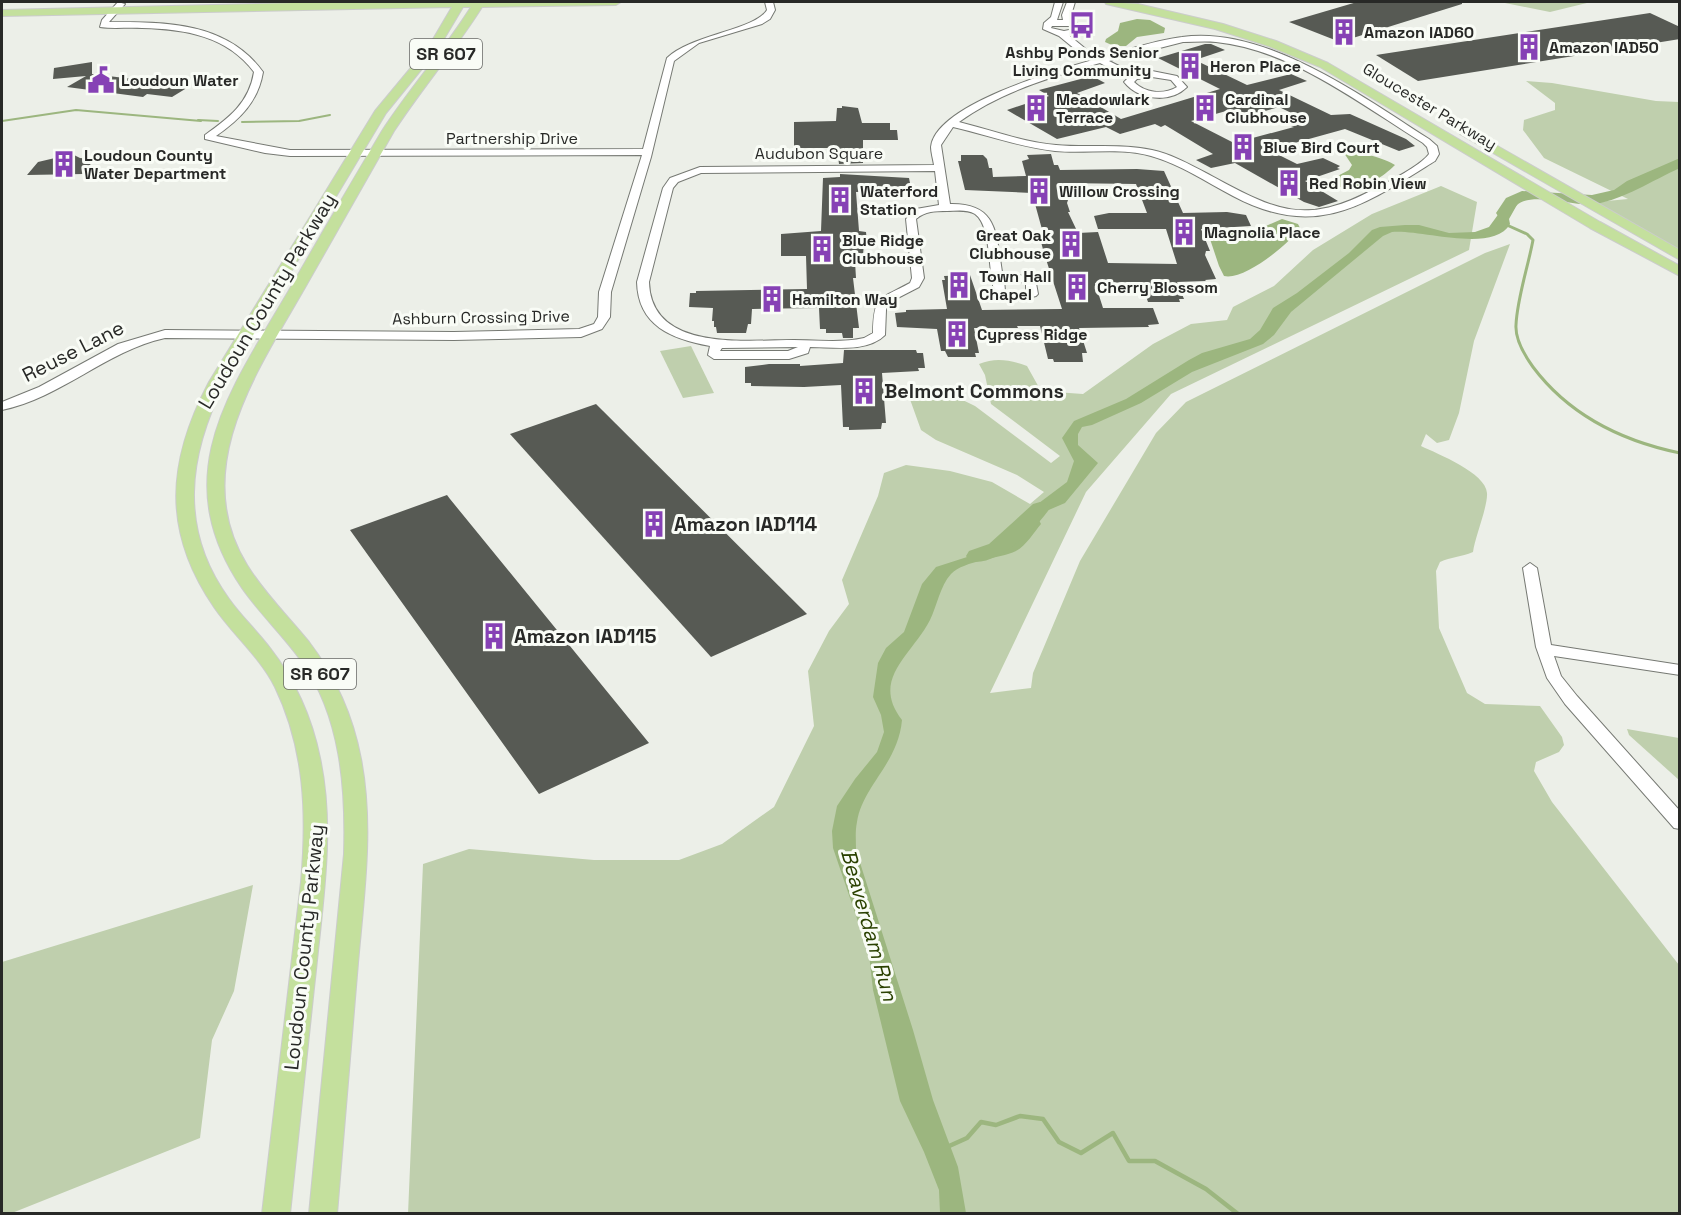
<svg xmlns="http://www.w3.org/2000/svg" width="1681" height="1215" font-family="'Space Grotesk',sans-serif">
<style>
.green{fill:#bfcfad}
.water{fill:#9cb67f}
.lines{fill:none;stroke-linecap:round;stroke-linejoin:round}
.stream-far2{stroke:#9cb67f;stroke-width:2}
.stream-far1{stroke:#9cb67f;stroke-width:3}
.stream{stroke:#9cb67f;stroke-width:4.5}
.river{fill:#9cb67f;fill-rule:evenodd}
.building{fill:#575a54;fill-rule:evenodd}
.minor-casing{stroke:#767973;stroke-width:2}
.major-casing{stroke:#cbcccb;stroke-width:2}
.minor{fill:#fff;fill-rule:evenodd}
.major{fill:#c4e09d;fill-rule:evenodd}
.labels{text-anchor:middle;stroke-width:6;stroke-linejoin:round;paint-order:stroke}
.far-poi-label{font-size:16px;font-weight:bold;fill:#282927;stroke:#f9fcf6;text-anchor:start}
.far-street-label{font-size:16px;fill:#282927;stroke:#f9fcf6}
.shield{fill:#f9fcf6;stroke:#676865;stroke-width:1.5}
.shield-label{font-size:18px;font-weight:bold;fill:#282927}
.street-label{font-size:20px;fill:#282927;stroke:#f9fcf6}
.poi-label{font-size:20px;font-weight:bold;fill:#282927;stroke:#f9fcf6;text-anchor:start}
.water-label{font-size:21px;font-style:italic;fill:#2a4101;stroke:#f9fcf6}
</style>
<rect width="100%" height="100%" fill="#ecefe8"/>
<g class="green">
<path d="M1500,2h91l-41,10z"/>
<path d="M1526,81l26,2 104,18 23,1v151l-83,-51 32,-3 -84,-41 -21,-28 1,-10 31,-10v-7z"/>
<path d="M1441,186l36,16 -8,48 -298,144 -85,98 -96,201 41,-5 2,-15 47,-112 76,-128 30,-31 299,-149 25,-9 -36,97 -15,72 -10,27 -12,3 -11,-9 -5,12c17,8 65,27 66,47 1,13 -12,44 -14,59 -12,5 -22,5 -33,10l-4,9 3,57 28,65 18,11 55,2 22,31 2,8 -5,7 -23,10 -2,9 18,31 127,163v248l-1271,1 15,-350 46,-15 125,11h85l43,-16 52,-37 40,-81 -6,-55 21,-40 20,-27 -7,-24 36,-84 6,-23 22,-8 44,6 42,11 38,22 14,-12 -27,-17 -81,-35 -15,-10 -14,-39 31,-3 37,18 76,57 9,-7 -69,-52 -6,-29 -6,-11c17,-7 31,-4 48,2l14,25 42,3 70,-50 38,-20 36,-4 6,-13 41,-21 39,-36 59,-36z"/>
<path d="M691,346l23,47 -31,5 -23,-47z"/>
<path d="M1627,729l52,9v42l-50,-45z"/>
<path d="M253,885l-19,106 -22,49 -12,98 -188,75h-10v-251z"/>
</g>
<g class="water">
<path d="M1137,19l13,1 15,8 -1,5 -27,4 -11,9h-12l-9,-4 1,-3 12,-8 2,-8z"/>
<path d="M1342,150c10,-1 45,9 53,15 -16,16 -41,30 -63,19l-2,-4 19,-10 3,-5z"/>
<path d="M1522,192l7,5 -11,6 -9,16 1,5c-17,30 -89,5 -118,8l-9,4 -92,76 -17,23 -11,9 -71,28 -51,31 -49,22 -10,2 -4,7v11l20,18 -33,40 -21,9 -6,6 3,6c-7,8 -15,22 -25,27 -17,8 -51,9 -65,23 -11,12 -14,32 -21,46 -18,35 -60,59 -28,100 -4,44 -39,65 -45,102 -2,9 -1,19 -1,28l57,180 20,70 25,67 8,46h-26l-1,-23 -15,-38 -24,-51 -27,-111 -4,-36 -36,-106 -1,-17 5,-25 18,-27 22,-27 7,-20 -3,-17 -8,-18 5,-34 8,-15 18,-16 18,-48 14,-17 56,-18 13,-7 16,-17 10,-16 36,-27 7,-21 -12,-23 12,-17 52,-22 63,-39 13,-7 48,-14 10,-9 13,-22 24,-15 52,-40 23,-23 8,-3 25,-2h14l30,8 26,-1 14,-5 19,-26z"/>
<path d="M1282,219l16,5 2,4c-11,16 -56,53 -76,48l-5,-10 -10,-30 50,-7z"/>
</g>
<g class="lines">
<g class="stream-far2">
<path d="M198,120l20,1"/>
<path d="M2,121l74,-11 125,11"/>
<path d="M242,122l57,-1 31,-6"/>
<path d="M1676,165l4,1"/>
</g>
<path class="stream-far1" d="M1509,226l18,8 6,6c-5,27 -16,59 -17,85 -1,15 9,31 17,42 36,48 89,74 147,86"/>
<path class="stream" d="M947,1147l20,-9 14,-16 15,3 24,-9 23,3 16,23 22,11 32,-20 16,28h26l51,28 32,25"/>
<g class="river">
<path d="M1680,158v10c-29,13 -55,31 -85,36 -20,3 -63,-13 -78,1 -3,3 -5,8 -7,11h-12l-2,-3 10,-15 16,-7 70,4 22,-5 13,-9z"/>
<path d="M1040,502l7,2 3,4c-14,21 -54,60 -81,53l-3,-5 3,-5 20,-7 44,-40z"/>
</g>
</g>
<g class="building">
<path d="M1357,2h105v2l-122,38 -51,-20z"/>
<path d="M1650,13l30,14v12l-262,42 -42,-26z"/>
<path d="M1205,44h6l14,6 -30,10 52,25 44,-11 16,7 -28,9 52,25 19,-1 56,25 9,7 -16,5 -54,-22 -76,21 28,14 26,-6 17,8 -3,2 3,1 -35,12 33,20 -19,6 -15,-5 -69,-39 -24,5 -15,-8 17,-6 -48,-29 -4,2 -6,-3 -35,10 -14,-7 -49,12 -50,-29 42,-14 -10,-6 53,-14 13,7 -28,10 44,26 99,-30 -62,-31zM1279,107l29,14 -17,5 3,1 -60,16 -43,-22 35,-10 15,7z"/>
<path d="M92,62v12l98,12 -18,11 -25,-3 -4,3 -76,-10 19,-11 -33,3 1,-11z"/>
<path d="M842,106l16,2 4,15h28v7h7l1,10h-35v23l-24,1 -2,-16h-43v-26l42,-1 1,-13h5z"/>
<path d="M72,154l8,4 13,1 -2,2h2l-10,13 -56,1 11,-13z"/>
<path d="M1051,154l3,11h4l2,5 77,-1 27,2 19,42 44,-1 19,3 5,11 -50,3 9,22h-4l-1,4 11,24 -11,1 1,1 -29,1 7,17h-5l1,3h-32l-7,-20 -46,1 8,25h50l6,16 -11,1 1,2 -70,1 8,25h-5l1,9h-29l-1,-3h-5l-8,-33h-23l1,2h-44l5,25h-4l1,4h-28l-3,-6h-4l-4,-22 -40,-2 -2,-14 11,-1v-2l41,-1 -5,-29h3l-1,-4 26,-1 12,35 80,-1 -18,-56 -3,-11h4l-2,-9 -11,-40 -67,-3 -7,-29h3v-6h22l4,4 2,9h3l1,9 33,-1 -4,-15 7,-2 -2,-4zM1063,183l73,1 11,29h-38l-15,3 4,13h68l11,35 -69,-1 -10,-31 -20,1 -10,-21h2l-3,-9 2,-6z"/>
<path d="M840,174l69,4 2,10 -5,1v2l-50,1 3,39 7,1 1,11h-3l-1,12h-6v7h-2l1,16h-3l6,50h-6v10h-10l-1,-5h-16v-4h-6l-1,-21 -67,1 -1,15h-3l-2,9h-29l-1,-6h-2v-6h-2l1,-13 -24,-1 1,-14h6v-2l111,-2 -1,-33h-25v-22l40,-3 2,-53 17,-1z"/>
<path d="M844,350h72l1,3h6l2,15h-7l1,3 -37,2 4,50h-4l-1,6 -32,1v-3h-6l-2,-42 -37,2 -53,-1v-3h-6v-16l24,-3h31v2l43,-3z"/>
<path d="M596,404l211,210 -96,43 -201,-223z"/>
<path d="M447,495l3,4 199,244 -110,51 -189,-264z"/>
</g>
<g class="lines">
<defs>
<g id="minor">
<path d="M118,2l7,2 -16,18c57,0 118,0 154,50 -5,30 -23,47 -47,64l74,14 353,-1 24,-91c23,-23 88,-28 100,-48l-2,-8h8l2,8 -5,9 -8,5 -63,19 -25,18 -23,96 -40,135 -1,25 -8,12 -21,8 -127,3 -289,-2c-59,13 -104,60 -163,72v-8l37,-15 79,-43 47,-14 289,2 125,-3 15,-5 4,-7 1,-25 43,-137 -352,1 -25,-3 -60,-14v-4c24,-17 44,-32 49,-63 -27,-36 -69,-43 -112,-44 -14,-1 -28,1 -42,-1l2,-7z"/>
<path d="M1055,2h8l-6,18h6l-1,-5 5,-13h8c-6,20 -5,14 9,27l-14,7 17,14 15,7c26,-7 54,-17 80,-20 83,-12 181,60 247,102l8,7 2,8 -4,7c-72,45 -119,79 -202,35 -27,-14 -53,-32 -82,-40 -31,-9 -64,-2 -96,-5 -35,-4 -68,-16 -102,-24l-12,18 9,59c48,-1 46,30 52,68l33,6 3,16 -2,2 -20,5 -20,-6c-9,-19 -3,-68 -21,-81 -8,-5 -19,-3 -28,-3 -11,0 -22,0 -31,8l8,59 -5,9 -31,16 -2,7 -1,25c-18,18 -52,12 -75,12l-2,6 -19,6h-75l-6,-4 2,-9c-38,-7 -72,-20 -73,-64l26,-94 7,-10 30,-11 234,-2c-1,-6 -3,-13 -3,-18 4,-42 126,-77 162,-87l-12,-6 -22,-18 -16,-7 1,-6 7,-6zM1052,26h17l5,3 -10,2 -13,-3zM1183,42c11,0 22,-1 33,0 76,8 144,62 207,101l4,4 2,7c-9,12 -39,27 -53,34 -73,40 -103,21 -170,-15 -17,-9 -35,-19 -54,-23 -32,-7 -64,-2 -96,-5 -33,-3 -65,-15 -97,-23 41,-30 92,-45 141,-59l28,15 -4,4c14,18 46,22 63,5l-10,-11 -25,-5 -17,3 -26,-13zM1152,77l19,3 6,7c-14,8 -32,6 -43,-5l3,-3zM935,171l4,34 -23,4 -10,10 6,59 -2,5c-31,17 -36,11 -37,50l-9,5c-22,5 -47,2 -70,2 -49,0 -143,12 -145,-58l24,-94 5,-6 23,-9zM1004,279l22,4v10l-10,1 -11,-3zM798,347l-10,4h-68l2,-3z"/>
<path d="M1530,563l7,5 14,77 129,20v10l-126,-19 7,20 16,20 103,115v18l-6,-1 -109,-124 -18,-26 -11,-31 -13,-79z"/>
</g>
<g id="major">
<path d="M334,2h287l-5,3 -134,2c-27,43 -60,81 -88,124 -29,51 -58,102 -87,153 -47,83 -120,184 -60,281 17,28 41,51 62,77 26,34 44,74 52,117 13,67 3,136 -3,204 -7,83 -14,167 -21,251h-28l35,-360c2,-65 -3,-137 -42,-192 -18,-26 -42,-48 -60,-74 -76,-112 -12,-197 46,-296 31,-54 62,-107 94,-161 28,-43 62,-81 89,-124h-8l-25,42 -52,64 -161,269c-37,73 -47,147 4,217 12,17 28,32 41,49 25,32 42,70 50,110 15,70 3,142 -4,212 -9,81 -17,162 -26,244h-28l39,-332c6,-67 4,-133 -26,-195 -15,-30 -42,-52 -61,-80 -52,-76 -47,-145 -5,-225l166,-271 54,-65 23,-39 -450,9v-6z"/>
<path d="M1105,2l33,2 85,20 53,17 52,22 272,159 80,44v10l-90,-48 -270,-161 -52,-21 -53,-17 -109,-25z"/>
<path d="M1464,127l216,123v10l-220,-126 -2,-3 2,-3z"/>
</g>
</defs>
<use href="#minor" class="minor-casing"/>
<use href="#major" class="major-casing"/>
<use href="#minor" class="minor"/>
<use href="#major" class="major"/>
</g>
<defs>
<symbol id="bus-bare" viewBox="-9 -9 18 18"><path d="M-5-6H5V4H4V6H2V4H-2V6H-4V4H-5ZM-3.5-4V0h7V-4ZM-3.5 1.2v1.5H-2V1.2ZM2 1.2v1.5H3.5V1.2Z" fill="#8641b5" stroke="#f9fcf6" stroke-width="2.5" paint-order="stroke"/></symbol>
<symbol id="building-bare" viewBox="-9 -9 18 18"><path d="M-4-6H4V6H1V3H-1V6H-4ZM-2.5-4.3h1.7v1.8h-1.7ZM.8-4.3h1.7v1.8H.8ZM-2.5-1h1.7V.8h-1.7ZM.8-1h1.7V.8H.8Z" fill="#8641b5" stroke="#f9fcf6" stroke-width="2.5" paint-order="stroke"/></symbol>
<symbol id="civic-bare" viewBox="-9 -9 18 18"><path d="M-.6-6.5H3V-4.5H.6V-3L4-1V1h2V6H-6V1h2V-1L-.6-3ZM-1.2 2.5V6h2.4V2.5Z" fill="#8641b5" stroke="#f9fcf6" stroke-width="2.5" paint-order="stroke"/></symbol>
</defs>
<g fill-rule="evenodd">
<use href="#bus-bare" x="1063" y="6" width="38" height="38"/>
<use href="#building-bare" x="1325" y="13" width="38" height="38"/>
<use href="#building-bare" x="1510" y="28" width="38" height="38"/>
<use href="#building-bare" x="1171" y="47" width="38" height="38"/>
<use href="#civic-bare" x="82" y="61" width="38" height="38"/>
<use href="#building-bare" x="1017" y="89" width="38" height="38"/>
<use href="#building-bare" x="1186" y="89" width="38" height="38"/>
<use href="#building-bare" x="1224" y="128" width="38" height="38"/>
<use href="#building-bare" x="45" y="145" width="38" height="38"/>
<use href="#building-bare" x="1270" y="164" width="38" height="38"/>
<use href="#building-bare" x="1020" y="172" width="38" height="38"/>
<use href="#building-bare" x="821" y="181" width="38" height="38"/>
<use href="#building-bare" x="1165" y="213" width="38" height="38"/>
<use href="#building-bare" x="1052" y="225" width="38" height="38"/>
<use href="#building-bare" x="803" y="230" width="38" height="38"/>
<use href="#building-bare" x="940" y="266" width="38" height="38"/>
<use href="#building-bare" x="1058" y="268" width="38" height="38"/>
<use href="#building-bare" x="753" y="280" width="38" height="38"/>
<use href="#building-bare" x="938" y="315" width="38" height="38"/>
<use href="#building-bare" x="845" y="372" width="38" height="38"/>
<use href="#building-bare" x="635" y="505" width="38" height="38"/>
<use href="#building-bare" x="475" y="617" width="38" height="38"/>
</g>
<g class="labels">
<g class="far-poi-label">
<text x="1364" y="38">Amazon IAD60</text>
<text x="1549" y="53">Amazon IAD50</text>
<text x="1082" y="58" text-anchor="middle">Ashby Ponds Senior<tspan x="1082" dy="18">Living Community</tspan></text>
<text x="1210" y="72">Heron Place</text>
<text x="121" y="86">Loudoun Water</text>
<text x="1056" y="105">Meadowlark<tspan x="1056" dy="18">Terrace</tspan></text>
<text x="1225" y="105">Cardinal<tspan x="1225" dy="18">Clubhouse</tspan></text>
<text x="1263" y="153">Blue Bird Court</text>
<text x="84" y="161">Loudoun County<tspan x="84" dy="18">Water Department</tspan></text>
<text x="1309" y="189">Red Robin View</text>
<text x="860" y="197">Waterford<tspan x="860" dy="18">Station</tspan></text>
<text x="1059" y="197">Willow Crossing</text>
<text x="1204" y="238">Magnolia Place</text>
<text x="1051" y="241" text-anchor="end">Great Oak<tspan x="1051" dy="18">Clubhouse</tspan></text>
<text x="842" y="246">Blue Ridge<tspan x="842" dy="18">Clubhouse</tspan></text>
<text x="979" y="282">Town Hall<tspan x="979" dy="18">Chapel</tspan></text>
<text x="1097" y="293">Cherry Blossom</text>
<text x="792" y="305">Hamilton Way</text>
<text x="977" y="340">Cypress Ridge</text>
</g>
<g class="far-street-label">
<text transform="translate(1430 106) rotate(31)" y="6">Gloucester Parkway</text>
<text x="512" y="144">Partnership Drive</text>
<text x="819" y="159">Audubon Square</text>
<text transform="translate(481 317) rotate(-1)" y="6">Ashburn Crossing Drive</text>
</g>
<g class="shield">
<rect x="410" y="39" width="72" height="30" rx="4.5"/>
<rect x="284" y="659" width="72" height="30" rx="4.5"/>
</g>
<g class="shield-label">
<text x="446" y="60">SR 607</text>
<text x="320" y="680">SR 607</text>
</g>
<g class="street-label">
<text transform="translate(267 301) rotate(-59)" y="7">Loudoun County Parkway</text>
<text transform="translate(73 351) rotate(-27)" y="7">Reuse Lane</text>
<text transform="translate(304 947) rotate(-84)" y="7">Loudoun County Parkway</text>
</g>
<g class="poi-label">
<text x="884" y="398">Belmont Commons</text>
<text x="674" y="531">Amazon IAD114</text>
<text x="514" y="643">Amazon IAD115</text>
</g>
<g class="water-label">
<text transform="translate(869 925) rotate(74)" y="7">Beaverdam Run</text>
</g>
</g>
<rect width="1681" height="1215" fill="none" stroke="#282927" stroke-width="6"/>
</svg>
